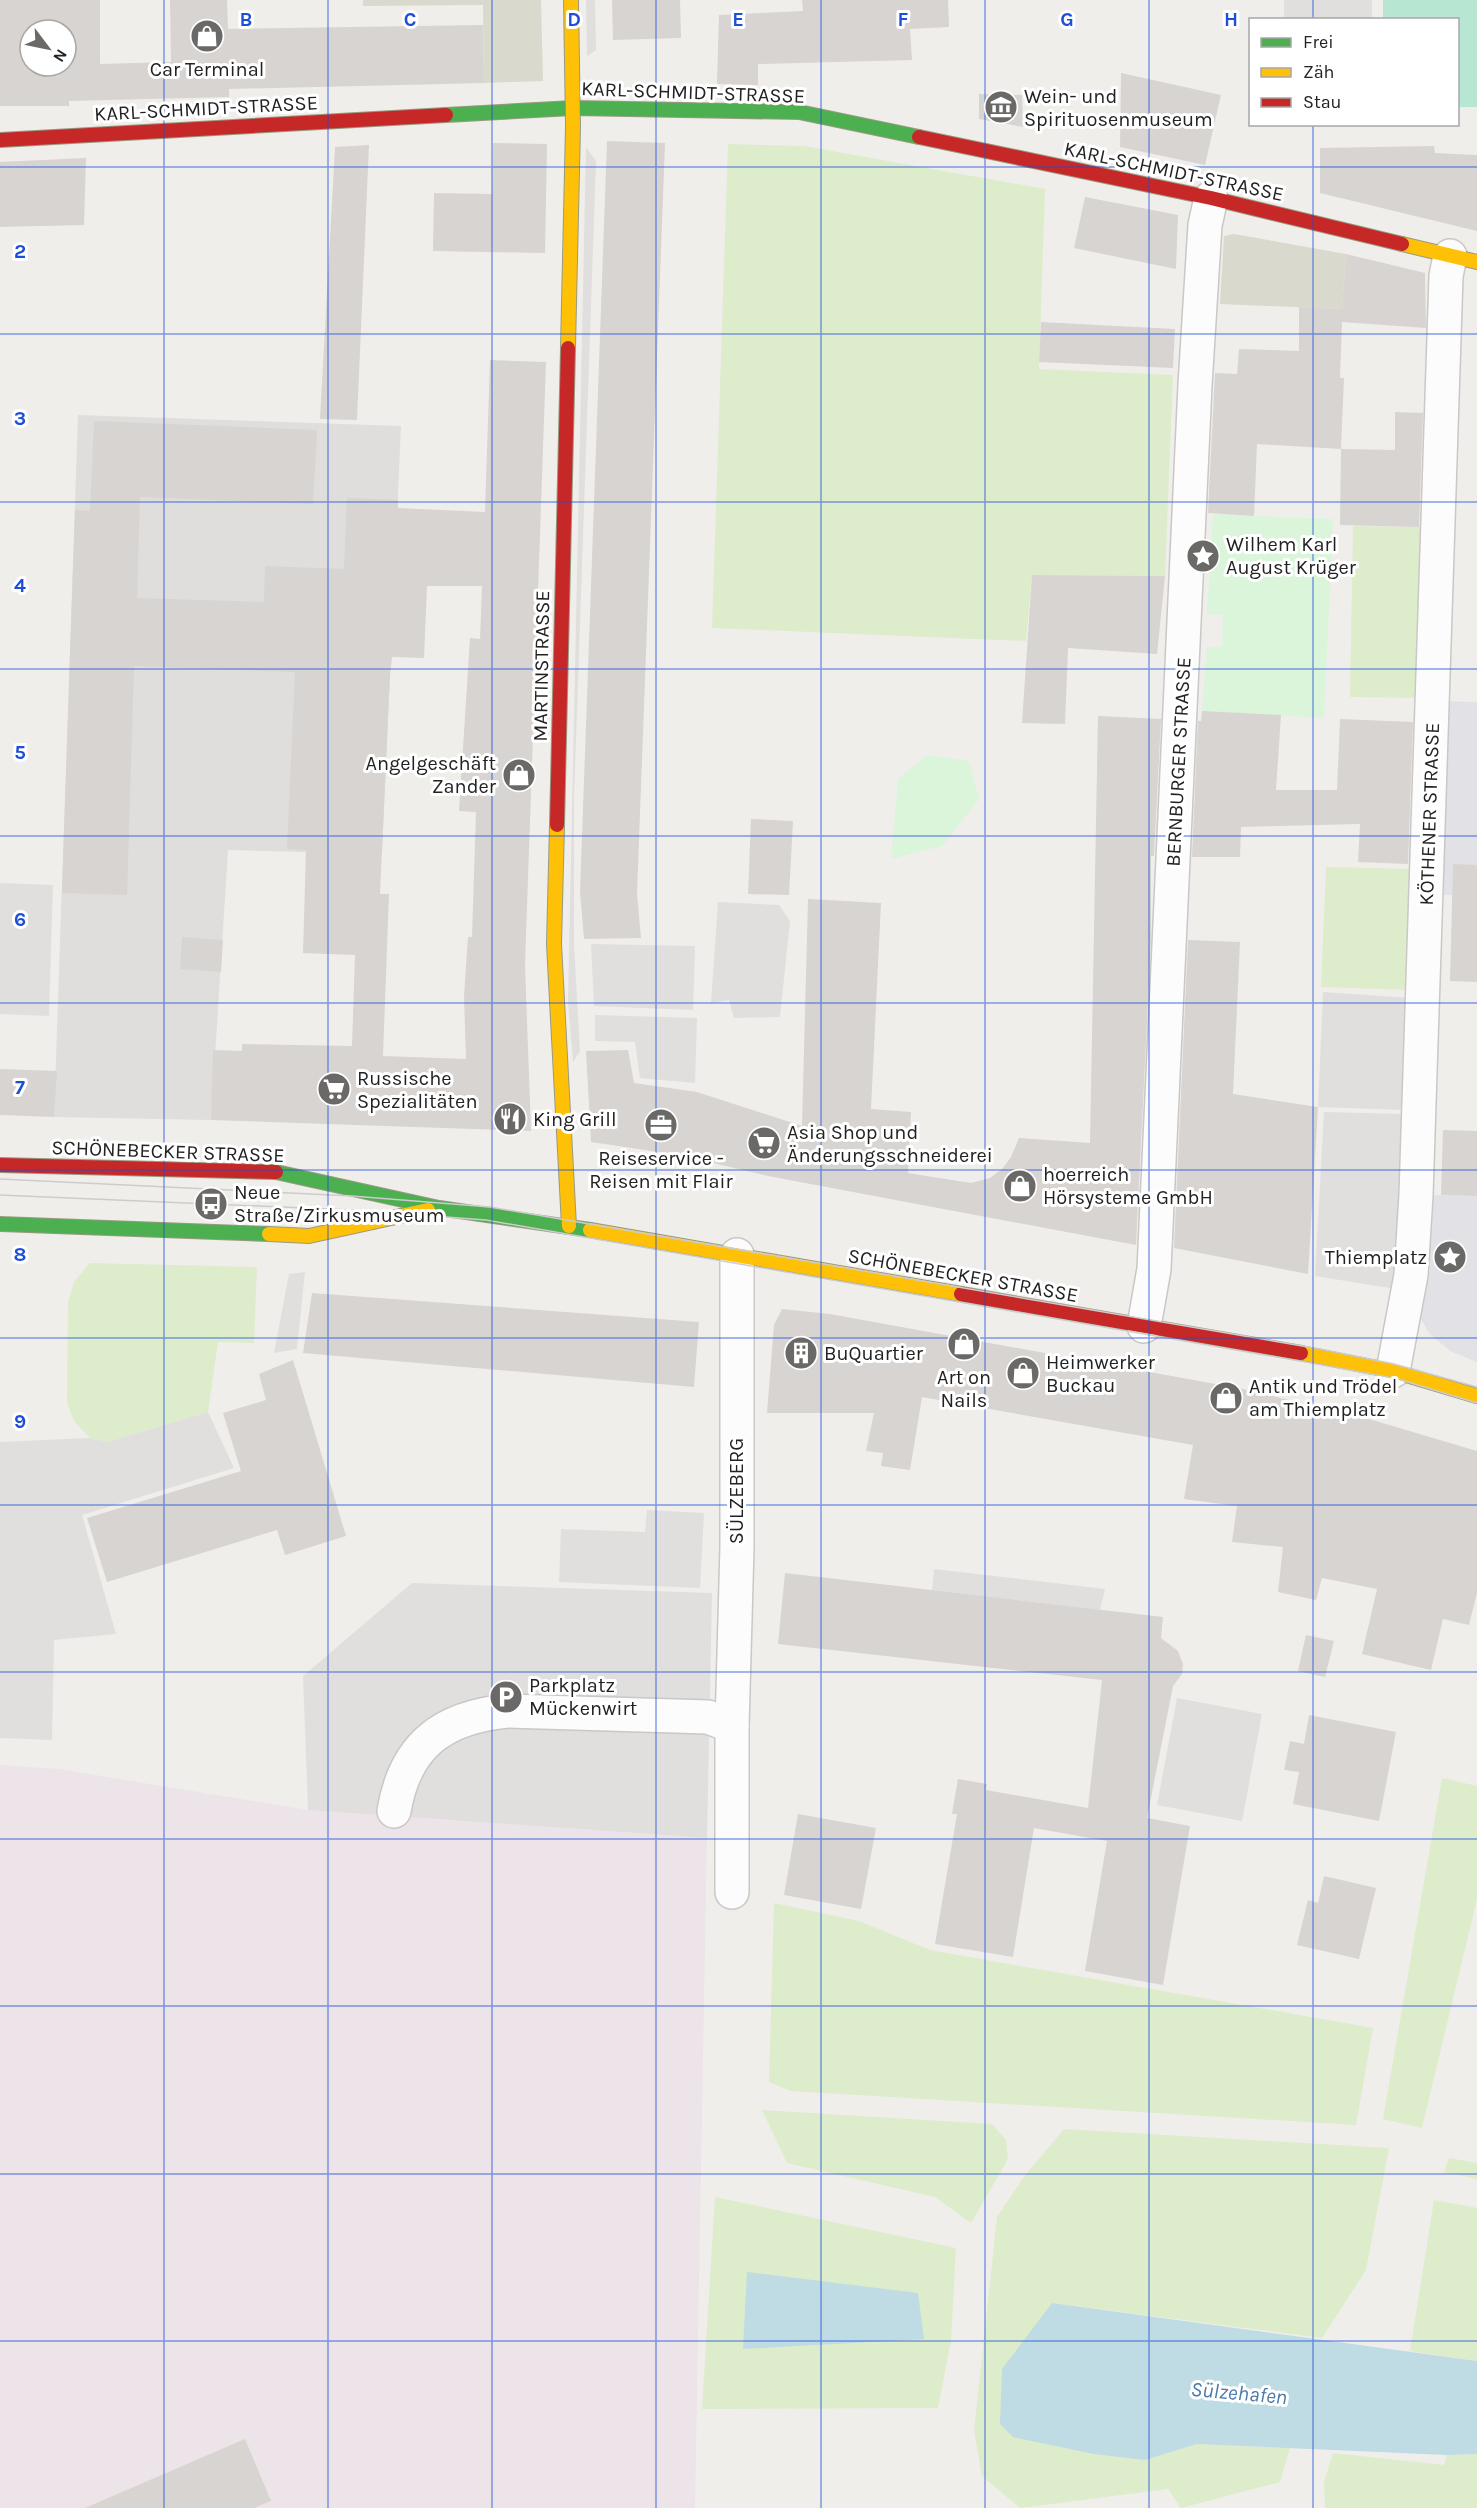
<svg xmlns="http://www.w3.org/2000/svg" width="1477" height="2508" font-family="Karla,sans-serif">
<style>
.residential{fill:#dfdedc}
.industrial{fill:#ede4e9}
.construction{fill:#d9d9cd}
.grass{fill:#ddeccb}
.park{fill:#daf5da}
.pitch{fill:#b7e6d2}
.parking{fill:#e0dfde}
.plaza{fill:#e2e1e5}
.water{fill:#bfdbe3}
.building{fill:#d7d4d2;fill-rule:evenodd}
.lines{fill:none;stroke-linecap:round;stroke-linejoin:round}
.street-casing{stroke:#c9c8c7;stroke-width:36}
.fast-casing{stroke:#999a82;stroke-width:16}
.slow-casing{stroke:#999a82;stroke-width:16}
.jam-casing{stroke:#999a82;stroke-width:16}
.street{stroke:#fdfcfc;stroke-width:33}
.fast{stroke:#4caf50;stroke-width:14}
.slow{stroke:#ffc107;stroke-width:14}
.jam{stroke:#c62828;stroke-width:14}
.tram{stroke:#ccc;stroke-width:1.5}
.grid{fill:none;stroke:#1d4ed8;stroke-width:1.5;stroke-opacity:0.55}
.labels{text-anchor:middle;stroke-width:6;stroke-linejoin:round;paint-order:stroke}
.poi-label{font-size:20px;fill:#222;stroke:#fff;text-anchor:start}
.street-label{font-size:20px;fill:#222;stroke:#fff}
.water-label{font-size:21px;font-style:italic;fill:#4a7aab;stroke:#fff}
.grid-label{font-size:20px;text-anchor:middle;font-weight:bold;fill:#1d4ed8;stroke:#fff;stroke-width:6;stroke-linejoin:round;paint-order:stroke}
</style>
<rect width="100%" height="100%" fill="#f0eeeb"/>
<path class="residential" d="M78,415l323,11 -19,428 -154,-4 -17,270 -157,-3z"/>
<path class="industrial" d="M0,1765l59,4 249,41 399,28 -12,670h-695z"/>
<g class="construction">
<path d="M363,0h178l2,81 -59,2 -1,-78 -120,1z"/>
<path d="M1234,234l112,20 -4,55 -122,-5 4,-68z"/>
</g>
<g class="grass">
<path d="M728,144l76,2 241,43 -6,180 134,6 -8,201 -133,-1 -6,66 -314,-13z"/>
<path d="M1353,526l68,1 -2,171 -69,-1z"/>
<path d="M1326,867l88,2 -4,121 -89,-3z"/>
<path d="M90,1263l167,4 -3,76 -36,-1 -10,70 -101,30 -17,-4 -16,-17 -7,-18 1,-101 6,-20z"/>
<path d="M1442,1778l35,8v113l-55,229 -39,-9z"/>
<path d="M774,1903l85,18 71,29 443,78 -17,97 -565,-34 -22,-9z"/>
<path d="M762,2110l230,14 14,16 2,19 -37,64 -36,-26 -148,-34z"/>
<path d="M1064,2129l325,19 -23,122 -44,68 -270,-35 93,157 52,-16 93,4 -10,34 -99,26 -13,-19 -148,19 -38,-32 -8,-45 23,-214 26,-39z"/>
<path d="M1449,2158l28,5v16l-33,-7z"/>
<path d="M715,2197l241,51 -5,93 -13,67 -236,1z"/>
<path d="M1434,2200l43,8v153l-67,-10z"/>
<path d="M1333,2453l111,12 3,-10 30,-1v54h-152l-1,-26z"/>
</g>
<g class="park">
<path d="M1213,514l120,5 -9,199 -122,-7 5,-64h15l1,-32 -16,-1z"/>
<path d="M927,755l42,6 10,38 -37,47 -51,13 7,-80z"/>
</g>
<path class="pitch" d="M1383,0h94v107h-19v-87l-75,-1z"/>
<g class="parking">
<path d="M586,0h9l1,50 -9,6z"/>
<rect x="1284" y="0" width="88" height="19"/>
<path d="M586,147l10,14 -22,637v147l6,106 -7,11 -5,-60z"/>
<path d="M0,883l53,2 -4,131 -49,-2z"/>
<path d="M718,902l61,3 11,16 -10,96 -46,1 -5,-18 -18,3z"/>
<path d="M591,944l104,2 -2,64 -99,-4z"/>
<path d="M1323,992l88,6 -7,112 -86,-3z"/>
<path d="M595,1015l102,3 -2,65 -55,-5 -5,-36 -40,-1z"/>
<path d="M1324,1112l80,2 -8,175 -81,-13z"/>
<path d="M305,1272l-8,77 -23,4 15,-79z"/>
<path d="M208,1412l26,56 -152,47 34,119 -62,6 -2,100 -52,-2v-296l90,-4 17,4z"/>
<path d="M647,1510l57,3 -4,75 -141,-6 2,-53 84,3z"/>
<path d="M934,1569l171,20 -5,21 -168,-20z"/>
<path d="M412,1583l300,10 -5,245 -399,-28 -5,-134z"/>
<path d="M1177,1698l85,16 -20,107 -85,-16z"/>
</g>
<g class="plaza">
<path d="M1433,701l44,1v193h-51z"/>
<path d="M1425,1195l52,1v166l-27,-11 -21,-18 -8,-14z"/>
</g>
<g class="water">
<path d="M747,2272l171,21 6,46 -181,10z"/>
<path d="M1052,2303l425,58v93l-30,1 -250,-11 -52,16 -51,-6 -81,-17 -13,-13 2,-55z"/>
</g>
<g class="building">
<path d="M0,0h100v64l71,-2 -1,-62h57l1,29 255,-4 1,58 -255,6v8l-160,4v5h-69zM30,30h36v36h-36z"/>
<path d="M612,0h68l1,38 -68,2z"/>
<path d="M802,0h146l1,27 -39,2 2,31 -154,4v21l-41,-1 2,-69 84,-4z"/>
<path d="M1121,73l100,22 -16,70 -85,-18z"/>
<path d="M979,94l43,1 1,32 -44,-8z"/>
<path d="M607,141l58,2 -28,751 4,44 -57,1 -4,-47z"/>
<path d="M493,143l54,1 -2,109 -112,-2 1,-58 58,1z"/>
<path d="M369,145l-12,275 -37,-1 15,-272z"/>
<path d="M1434,146l1,7 42,2v76l-157,-38v-45z"/>
<path d="M86,158l-2,67 -84,2v-65z"/>
<path d="M1085,197l93,18 -2,54 -102,-21z"/>
<path d="M1346,254l79,19 1,55 -84,-6 -2,56h4l-3,71 -84,-5 -3,72 -46,-3 7,-140 22,1 2,-25 60,2v-44l43,2z"/>
<path d="M1041,322l134,7 -2,39 -134,-6z"/>
<path d="M490,360l56,2 -21,603 6,166 -320,-11 2,-70 29,1v-7l110,2 3,-91 -52,-2 3,-103 -19,-1 8,-177 -161,-6 -7,229 -65,-2 13,-383 15,1 4,-90 223,9 -4,74 -173,-7 -3,101 127,4 1,-36 79,3 3,-71 51,2v8l87,4zM427,586h55l-2,53 -10,-1 -11,173 17,1 -4,125h-4l-4,59 2,63 -83,-3 6,-162h-9l10,-219 2,-18 32,1z"/>
<path d="M1395,412l28,1 -4,114 -79,-2 1,-76 54,1z"/>
<path d="M1032,575l133,1 -8,78 -89,-6 -3,76 -43,-1z"/>
<path d="M1202,711l79,4 -5,75h61l3,-71 73,3 -5,142 -50,-2 2,-38 -119,3 -1,30h-48l6,-136h3z"/>
<path d="M1098,716l63,3 -7,137h-3v83l-15,306 -368,-69 -89,-21 -88,-13 -5,-91 42,-1 6,33 63,9 105,34 6,-227 73,4 -10,206 40,3 -3,61 63,10 19,-5 12,-9 9,-12 8,-19 71,5z"/>
<path d="M751,819l42,2 -4,74 -41,-1z"/>
<path d="M1453,864l24,1v117l-27,-1z"/>
<path d="M182,937l41,3 -2,32 -41,-3z"/>
<path d="M1188,940l52,2 -7,152 85,13 -10,167 -134,-26z"/>
<path d="M0,1069l57,2 -3,46 -54,-2z"/>
<path d="M1443,1130l34,1v65l-36,-1z"/>
<path d="M312,1293l387,29 -5,65 -391,-34z"/>
<path d="M782,1309l48,5 413,75 126,30 108,32v142l-8,32 -26,-6 -12,51 -69,-16 15,-65 -55,-11 -6,22 -38,-8 5,-45 -51,-5 5,-36 -53,-7 9,-54 -271,-48 -12,73 -29,-4 2,-13 -17,-2 8,-38h-107l7,-88z"/>
<path d="M293,1360l53,176 -61,19 -8,-25 -170,52 -20,-64 154,-47 -18,-58 43,-13 -7,-26z"/>
<path d="M785,1573l378,44 -2,21 17,13 5,13 -1,10 -9,12 -26,132 43,8 -27,159 -78,-14 22,-130 -73,-13 -21,129 -78,-13 22,-130h-5l6,-35 29,5 -1,6 102,18 14,-128 -324,-36z"/>
<path d="M1306,1635l28,6 -9,36 -27,-6z"/>
<path d="M1309,1715l87,17 -17,89 -86,-17 6,-32 -15,-2 6,-29 14,3z"/>
<path d="M798,1814l78,14 -15,81 -77,-14z"/>
<path d="M1324,1876l52,12 -17,71 -62,-14 11,-45 10,3z"/>
<path d="M245,2439l26,62 -17,7h-169z"/>
</g>
<g class="lines">
<defs>
<g id="street">
<path d="M1144,1326l10,-57 41,-884 10,-160 6,-27"/>
<path d="M1393,1371l18,-96 5,-80 30,-919 4,-20"/>
<path d="M394,1811c11,-66 49,-94 114,-100l200,6 24,9 5,-179v-292"/>
<path d="M732,1892v-166"/>
</g>
<g id="fast">
<path d="M446,115l127,-7 226,4 120,25"/>
<path d="M276,1172l163,36 151,22"/>
<path d="M0,1224l269,10"/>
</g>
<g id="slow">
<path d="M1402,244l75,18"/>
<path d="M568,348l5,-222 -2,-126"/>
<path d="M557,825l-3,119 15,282"/>
<path d="M590,1230l371,64"/>
<path d="M269,1234l40,2 119,-26"/>
<path d="M1301,1353l92,18 84,25"/>
</g>
<g id="jam">
<path d="M919,137l292,61 191,46"/>
<path d="M0,140l446,-25"/>
<path d="M557,825l11,-477"/>
<path d="M0,1165l276,7"/>
<path d="M961,1294l340,59"/>
</g>
</defs>
<use href="#street" class="street-casing"/>
<use href="#fast" class="fast-casing"/>
<use href="#slow" class="slow-casing"/>
<use href="#jam" class="jam-casing"/>
<use href="#street" class="street"/>
<use href="#fast" class="fast"/>
<use href="#slow" class="slow"/>
<use href="#jam" class="jam"/>
<g class="tram">
<path d="M0,1179l352,17 138,11 830,142 74,15 83,23"/>
<path d="M0,1195l351,15 135,10 831,144 81,15 79,24"/>
</g>
</g>
<path class="grid" d="M164,0v2508M328,0v2508M492,0v2508M656,0v2508M821,0v2508M985,0v2508M1149,0v2508M1313,0v20M1313,124v2384M0,167h1477M0,334h1477M0,502h1477M0,669h1477M0,836h1477M0,1003h1477M0,1170h1477M0,1338h1477M0,1505h1477M0,1672h1477M0,1839h1477M0,2006h1477M0,2174h1477M0,2341h1477"/>
<defs>
<symbol id="shop-disc" viewBox="-11 -11 22 22"><circle r="9.5" fill="#6a6968" stroke="#fff"/><path d="M-5-2.5h2.3a2.7 3.5 0 0 1 5.4 0H5L5.5 6h-11ZM-1.5-2.5h3a1.5 2.3 0 0 0-3 0Z" fill="#fff"/></symbol>
<symbol id="museum-disc" viewBox="-11 -11 22 22"><circle r="9.5" fill="#6a6968" stroke="#fff"/><path d="M0-6L6-3V-2H-6V-3ZM-5-1h2V3h-2ZM-1-1h2V3h-2ZM3-1h2V3H3ZM-6 4H6V6H-6Z" fill="#fff"/></symbol>
<symbol id="sight-disc" viewBox="-11 -11 22 22"><circle r="9.5" fill="#6a6968" stroke="#fff"/><path d="M0-6L1.8-2.2L6-1.7L2.9 1.2L3.7 5.4L0 3.3L-3.7 5.4L-2.9 1.2L-6-1.7L-1.8-2.2Z" fill="#fff"/></symbol>
<symbol id="supermarket-disc" viewBox="-11 -11 22 22"><circle r="9.5" fill="#6a6968" stroke="#fff"/><path d="M-6-5.5h2.5l.6 2H6L4.5 2H-2.5L-4.4-4H-6ZM-1.5 3.2a1.3 1.3 0 1 0 .1 0ZM3 3.2a1.3 1.3 0 1 0 .1 0Z" fill="#fff"/></symbol>
<symbol id="restaurant-disc" viewBox="-11 -11 22 22"><circle r="9.5" fill="#6a6968" stroke="#fff"/><path d="M-5-6h1v4h1v-4h1v4h1v-4h1v5L-1.5 .5V6h-2V.5L-5-1ZM5-6V6H3V1.5H1.5Q1.5-4 5-6Z" fill="#fff"/></symbol>
<symbol id="office-disc" viewBox="-11 -11 22 22"><circle r="9.5" fill="#6a6968" stroke="#fff"/><path d="M-6-3h4V-5.5h4V-3h4V5H-6ZM-1-4.5V-3h2v-1.5ZM-6 0V1H6V0Z" fill="#fff"/></symbol>
<symbol id="bus-disc" viewBox="-11 -11 22 22"><circle r="9.5" fill="#6a6968" stroke="#fff"/><path d="M-5-6H5V4H4V6H2V4H-2V6H-4V4H-5ZM-3.5-4V0h7V-4ZM-3.5 1.2v1.5H-2V1.2ZM2 1.2v1.5H3.5V1.2Z" fill="#fff"/></symbol>
<symbol id="building-disc" viewBox="-11 -11 22 22"><circle r="9.5" fill="#6a6968" stroke="#fff"/><path d="M-4-6H4V6H1V3H-1V6H-4ZM-2.5-4.3h1.7v1.8h-1.7ZM.8-4.3h1.7v1.8H.8ZM-2.5-1h1.7V.8h-1.7ZM.8-1h1.7V.8H.8Z" fill="#fff"/></symbol>
<symbol id="parking-disc" viewBox="-11 -11 22 22"><circle r="9.5" fill="#6a6968" stroke="#fff"/><path d="M-3.5-5.5H1a3.5 3.5 0 0 1 0 7H-1V5.5H-3.5ZM-1-3.4V-.6H.8a1.4 1.4 0 0 0 0-2.8Z" fill="#fff"/></symbol>
</defs>
<g fill-rule="evenodd">
<use href="#shop-disc" x="188" y="17" width="38" height="38"/>
<use href="#museum-disc" x="982" y="88" width="38" height="38"/>
<use href="#sight-disc" x="1184" y="537" width="38" height="38"/>
<use href="#shop-disc" x="500" y="756" width="38" height="38"/>
<use href="#supermarket-disc" x="315" y="1070" width="38" height="38"/>
<use href="#restaurant-disc" x="491" y="1100" width="38" height="38"/>
<use href="#office-disc" x="642" y="1106" width="38" height="38"/>
<use href="#supermarket-disc" x="745" y="1124" width="38" height="38"/>
<use href="#shop-disc" x="1001" y="1167" width="38" height="38"/>
<use href="#bus-disc" x="192" y="1185" width="38" height="38"/>
<use href="#sight-disc" x="1431" y="1238" width="38" height="38"/>
<use href="#shop-disc" x="945" y="1325" width="38" height="38"/>
<use href="#building-disc" x="782" y="1334" width="38" height="38"/>
<use href="#shop-disc" x="1004" y="1354" width="38" height="38"/>
<use href="#shop-disc" x="1207" y="1379" width="38" height="38"/>
<use href="#parking-disc" x="487" y="1678" width="38" height="38"/>
</g>
<g class="labels">
<g class="poi-label">
<text x="207" y="76" text-anchor="middle">Car Terminal</text>
<text x="1024" y="103">Wein- und<tspan x="1024" dy="23">Spirituosenmuseum</tspan></text>
<text x="1226" y="551">Wilhem Karl<tspan x="1226" dy="23">August Krüger</tspan></text>
<text x="496" y="770" text-anchor="end">Angelgeschäft<tspan x="496" dy="23">Zander</tspan></text>
<text x="357" y="1085">Russische<tspan x="357" dy="23">Spezialitäten</tspan></text>
<text x="533" y="1126">King Grill</text>
<text x="787" y="1139">Asia Shop und<tspan x="787" dy="23">Änderungsschneiderei</tspan></text>
<text x="661" y="1165" text-anchor="middle">Reiseservice -<tspan x="661" dy="23">Reisen mit Flair</tspan></text>
<text x="1043" y="1181">hoerreich<tspan x="1043" dy="23">Hörsysteme GmbH</tspan></text>
<text x="234" y="1199">Neue<tspan x="234" dy="23">Straße/Zirkusmuseum</tspan></text>
<text x="1427" y="1264" text-anchor="end">Thiemplatz</text>
<text x="824" y="1360">BuQuartier</text>
<text x="1046" y="1369">Heimwerker<tspan x="1046" dy="23">Buckau</tspan></text>
<text x="964" y="1384" text-anchor="middle">Art on<tspan x="964" dy="23">Nails</tspan></text>
<text x="1249" y="1393">Antik und Trödel<tspan x="1249" dy="23">am Thiemplatz</tspan></text>
<text x="529" y="1692">Parkplatz<tspan x="529" dy="23">Mückenwirt</tspan></text>
</g>
<g class="street-label">
<text transform="translate(693 92) rotate(2)" y="7">KARL-SCHMIDT-STRASSE</text>
<text transform="translate(206 108) rotate(-3)" y="7">KARL-SCHMIDT-STRASSE</text>
<text transform="translate(1174 171) rotate(12)" y="7">KARL-SCHMIDT-STRASSE</text>
<text transform="translate(541 666) rotate(-89)" y="7">MARTINSTRASSE</text>
<text transform="translate(1178 762) rotate(-87)" y="7">BERNBURGER STRASSE</text>
<text transform="translate(1429 814) rotate(-88)" y="7">KÖTHENER STRASSE</text>
<text transform="translate(168 1151) rotate(2)" y="7">SCHÖNEBECKER STRASSE</text>
<text transform="translate(963 1275) rotate(10)" y="7">SCHÖNEBECKER STRASSE</text>
<text transform="translate(736 1491) rotate(-90)" y="7">SÜLZEBERG</text>
</g>
<g class="water-label">
<text transform="translate(1239 2393) rotate(5)" y="7">Sülzehafen</text>
</g>
</g>
<g class="grid-label">
<text x="246" y="26">B</text>
<text x="410" y="26">C</text>
<text x="574" y="26">D</text>
<text x="738" y="26">E</text>
<text x="903" y="26">F</text>
<text x="1067" y="26">G</text>
<text x="1231" y="26">H</text>
<text x="20" y="258">2</text>
<text x="20" y="425">3</text>
<text x="20" y="592">4</text>
<text x="20" y="759">5</text>
<text x="20" y="926">6</text>
<text x="20" y="1094">7</text>
<text x="20" y="1261">8</text>
<text x="20" y="1428">9</text>
</g>
<rect x="1249" y="18" width="210" height="108" fill="#ffffff" stroke="#a7a7a7" stroke-width="1.5"/>
<rect x="1261" y="38" width="30" height="9" fill="#4caf50" stroke="#a7a7a7" stroke-width="1.5"/>
<text x="1303" y="48" font-size="18" fill="#222222">Frei</text>
<rect x="1261" y="68" width="30" height="9" fill="#ffc107" stroke="#a7a7a7" stroke-width="1.5"/>
<text x="1303" y="78" font-size="18" fill="#222222">Zäh</text>
<rect x="1261" y="98" width="30" height="9" fill="#c62828" stroke="#a7a7a7" stroke-width="1.5"/>
<text x="1303" y="108" font-size="18" fill="#222222">Stau</text>
<g transform="translate(48 48) rotate(122)"><circle r="28" fill="#ffffff" stroke="#a7a7a7" stroke-width="1.5"/>
<path d="M0-4.5L10 22L0 15L-10 22Z" fill="#6a6968"/>
<text y="-9" font-size="16" font-weight="bold" text-anchor="middle" fill="#222222">N</text>
</g>
</svg>
